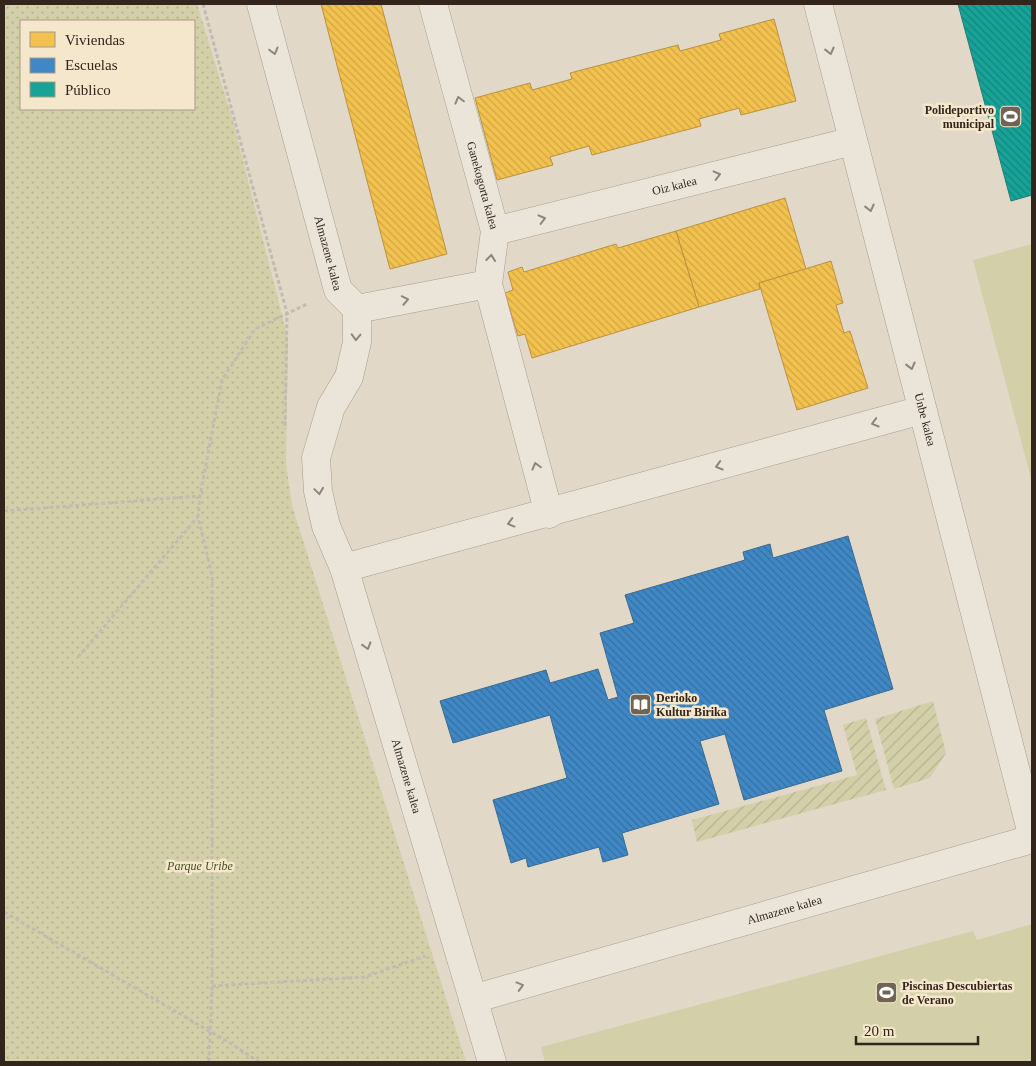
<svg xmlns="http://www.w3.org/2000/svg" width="1036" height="1066" font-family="'Times New Roman',serif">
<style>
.park{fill:url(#park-dots);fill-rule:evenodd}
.garden{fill:url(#garden-furrows)}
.pitch{fill:#d3d0a9}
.homes{fill:url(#homes-back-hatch);stroke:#b9923f}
.schools{fill:url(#schools-back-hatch);stroke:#3b6a92}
.public{fill:url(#public-back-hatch);stroke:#1f7d72}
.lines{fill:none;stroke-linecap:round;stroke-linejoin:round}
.street-casing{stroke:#a69d91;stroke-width:29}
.path{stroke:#c2bbb1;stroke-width:3;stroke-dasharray:4 2.5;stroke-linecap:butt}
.street{stroke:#eae4d9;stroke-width:28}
.oneway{stroke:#8e847a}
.labels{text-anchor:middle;stroke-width:5;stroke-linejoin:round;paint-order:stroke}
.poi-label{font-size:12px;font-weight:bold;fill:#33251b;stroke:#f5e7cc;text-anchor:start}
.street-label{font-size:12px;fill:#33251b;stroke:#f5e7cc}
.park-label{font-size:12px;font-style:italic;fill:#465022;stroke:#f5e7cc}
</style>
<defs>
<pattern id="park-dots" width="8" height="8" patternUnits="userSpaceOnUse" patternTransform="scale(1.25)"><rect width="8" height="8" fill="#d3d0a9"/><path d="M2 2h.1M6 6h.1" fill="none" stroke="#b6b291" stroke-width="1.8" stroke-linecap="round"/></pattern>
<pattern id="garden-furrows" width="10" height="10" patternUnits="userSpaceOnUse" patternTransform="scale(1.25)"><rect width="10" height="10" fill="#d3d0a9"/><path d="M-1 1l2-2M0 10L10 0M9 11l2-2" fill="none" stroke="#b6b291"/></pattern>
<pattern id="homes-back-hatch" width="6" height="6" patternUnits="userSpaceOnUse" patternTransform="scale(1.25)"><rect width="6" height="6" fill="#f2c14e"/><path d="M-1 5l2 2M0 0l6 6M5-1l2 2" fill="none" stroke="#d0a644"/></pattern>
<pattern id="schools-back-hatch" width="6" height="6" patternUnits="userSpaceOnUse" patternTransform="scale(1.25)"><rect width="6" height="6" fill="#3f88c5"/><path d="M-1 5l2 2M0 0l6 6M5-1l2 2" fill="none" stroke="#356f9f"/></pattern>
<pattern id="public-back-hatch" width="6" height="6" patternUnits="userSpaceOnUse" patternTransform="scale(1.25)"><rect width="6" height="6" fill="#17a398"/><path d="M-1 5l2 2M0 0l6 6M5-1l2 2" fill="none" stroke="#15857b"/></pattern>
</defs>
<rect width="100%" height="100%" fill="#e2d8c7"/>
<path class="park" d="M4,4h193l36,117 55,218 -2,125 6,41 174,557h-462zM21,21h173v88h-173z"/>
<g class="garden">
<path d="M933,701l13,52 -16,25 -36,11 -19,-70z"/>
<path d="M866,718l20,72 -189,52 -5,-22 165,-45 -14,-50z"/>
</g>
<g class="pitch">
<path d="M1032,244v238l-59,-222z"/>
<path d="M1032,924v138h-487l-4,-15 432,-116 4,9z"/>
</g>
<g class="homes">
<path d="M321,4h60l66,250 -57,15z"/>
<path d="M774,19l22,82 -55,14 -2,-7 -40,11 2,7 -109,29 -3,-9 -39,11 3,8 -56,15 -22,-82 55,-15 2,7 40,-11 -2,-6 108,-28 2,6 41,-11 -2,-6z"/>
<path d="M785,198l21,71 -47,14 1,6 -61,18 -23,-76z"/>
<path d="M676,231l23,76 -167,51 -7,-24 -7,2 -13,-43 8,-3 -5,-18 14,-5 2,5 92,-28 2,4z"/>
<path d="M831,261l12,42 -7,2 8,28 6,-2 18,57 -71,22 -38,-127z"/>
</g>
<path class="schools" d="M848,536l45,153 -69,21 18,61 -98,29 -19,-66 -25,7 19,63 -97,29 6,22 -25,7 -4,-15 -71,20 -2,-9 -15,5 -18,-63 74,-22 -17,-63 -97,28 -13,-42 106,-31 4,13 48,-14 10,31 10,-3 -18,-64 34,-10 -9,-28 120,-35 -2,-8 27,-8 3,14z"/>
<path class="public" d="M958,4h74v191l-21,6z"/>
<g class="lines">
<defs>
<g id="street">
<path id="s1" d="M261,4l77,286 19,19v33l-8,35 -18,30 -15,51 2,33 8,35 18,42 148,494"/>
<path id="s2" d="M433,4l62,227 -7,53 61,230"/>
<path id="s3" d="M818,4l214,830"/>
<path id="s4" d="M495,231l358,-90"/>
<path d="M357,309l131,-25"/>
<path d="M344,568l578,-158"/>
<path id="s5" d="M473,999l559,-160"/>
</g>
</defs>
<use href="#street" class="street-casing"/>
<g class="path">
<path d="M203,4l84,309 -2,116"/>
<path d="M4,511l196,-15"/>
<path d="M78,657l120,-140"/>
<path d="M4,912l226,131 29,19"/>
<path d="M212,986l153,-9 60,-21"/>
<path d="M209,1062l3,-76v-411l-14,-58 2,-21 22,-116 33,-51 52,-25"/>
</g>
<use href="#street" class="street"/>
</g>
<defs><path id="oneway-chevron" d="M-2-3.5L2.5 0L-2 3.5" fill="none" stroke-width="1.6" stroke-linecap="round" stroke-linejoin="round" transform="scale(1.25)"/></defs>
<g class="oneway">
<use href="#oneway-chevron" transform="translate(274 51) rotate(75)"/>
<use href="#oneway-chevron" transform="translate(830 51) rotate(76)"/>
<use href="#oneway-chevron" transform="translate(459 100) rotate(-105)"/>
<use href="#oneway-chevron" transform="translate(717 175) rotate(-14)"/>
<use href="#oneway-chevron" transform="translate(870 208) rotate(76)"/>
<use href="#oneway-chevron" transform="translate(542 219) rotate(-14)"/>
<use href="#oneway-chevron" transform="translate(491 258) rotate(-83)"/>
<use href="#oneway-chevron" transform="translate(405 300) rotate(-11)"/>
<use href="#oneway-chevron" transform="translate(356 337) rotate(92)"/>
<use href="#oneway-chevron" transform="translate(911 366) rotate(76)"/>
<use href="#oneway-chevron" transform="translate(875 423) rotate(164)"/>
<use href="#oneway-chevron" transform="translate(536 466) rotate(-105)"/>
<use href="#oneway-chevron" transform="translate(719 466) rotate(164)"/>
<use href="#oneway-chevron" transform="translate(319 491) rotate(82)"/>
<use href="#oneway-chevron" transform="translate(511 523) rotate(165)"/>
<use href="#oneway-chevron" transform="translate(367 646) rotate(73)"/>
<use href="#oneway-chevron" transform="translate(520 986) rotate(-15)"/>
</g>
<defs>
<symbol id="stadium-square" viewBox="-11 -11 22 22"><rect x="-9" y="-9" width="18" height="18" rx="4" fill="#706457" stroke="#f5e7cc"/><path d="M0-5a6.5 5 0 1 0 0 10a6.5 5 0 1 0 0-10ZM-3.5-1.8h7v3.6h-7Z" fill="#fff"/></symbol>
<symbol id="library-square" viewBox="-11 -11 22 22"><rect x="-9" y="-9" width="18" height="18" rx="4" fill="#706457" stroke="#f5e7cc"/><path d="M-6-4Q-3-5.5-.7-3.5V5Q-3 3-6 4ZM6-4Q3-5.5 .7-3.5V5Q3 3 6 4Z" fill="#fff"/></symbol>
</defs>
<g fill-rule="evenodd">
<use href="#stadium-square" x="998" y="104" width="25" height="25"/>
<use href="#library-square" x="628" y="692" width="25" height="25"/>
<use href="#stadium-square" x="874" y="980" width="25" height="25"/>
</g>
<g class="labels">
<g class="poi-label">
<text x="994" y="114" text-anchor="end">Polideportivo<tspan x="994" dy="14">municipal</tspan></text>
<text x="656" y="702">Derioko<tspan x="656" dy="14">Kultur Birika</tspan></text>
<text x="902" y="990">Piscinas Descubiertas<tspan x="902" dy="14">de Verano</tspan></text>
</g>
<g class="street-label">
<text dy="4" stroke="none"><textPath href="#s2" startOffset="188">Ganekogorta kalea</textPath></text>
<text dy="4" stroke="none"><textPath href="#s4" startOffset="185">Oiz kalea</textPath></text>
<text dy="4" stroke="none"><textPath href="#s1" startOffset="258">Almazene kalea</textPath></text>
<text dy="4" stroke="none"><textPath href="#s3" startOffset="429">Unbe kalea</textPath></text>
<text dy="4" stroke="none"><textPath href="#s1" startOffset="812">Almazene kalea</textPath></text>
<text dy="4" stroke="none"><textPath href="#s5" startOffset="324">Almazene kalea</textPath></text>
</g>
<g class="park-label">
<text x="200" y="870">Parque Uribe</text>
</g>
</g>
<rect width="1036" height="1066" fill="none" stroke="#33251b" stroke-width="10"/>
<rect x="20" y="20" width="175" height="90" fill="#f5e7cc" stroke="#a79985"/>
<rect x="30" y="32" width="25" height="15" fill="#f2c14e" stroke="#a79985"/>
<text x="65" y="45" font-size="15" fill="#33251b">Viviendas</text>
<rect x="30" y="58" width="25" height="15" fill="#3f88c5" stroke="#a79985"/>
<text x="65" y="70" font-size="15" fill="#33251b">Escuelas</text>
<rect x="30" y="82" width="25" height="15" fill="#17a398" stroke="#a79985"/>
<text x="65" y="95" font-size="15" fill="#33251b">Público</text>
<path d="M856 1036v8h122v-8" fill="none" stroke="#33251b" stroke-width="2.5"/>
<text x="864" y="1036" font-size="15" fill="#33251b" stroke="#f5e7cc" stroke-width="4" paint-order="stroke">20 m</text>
</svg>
